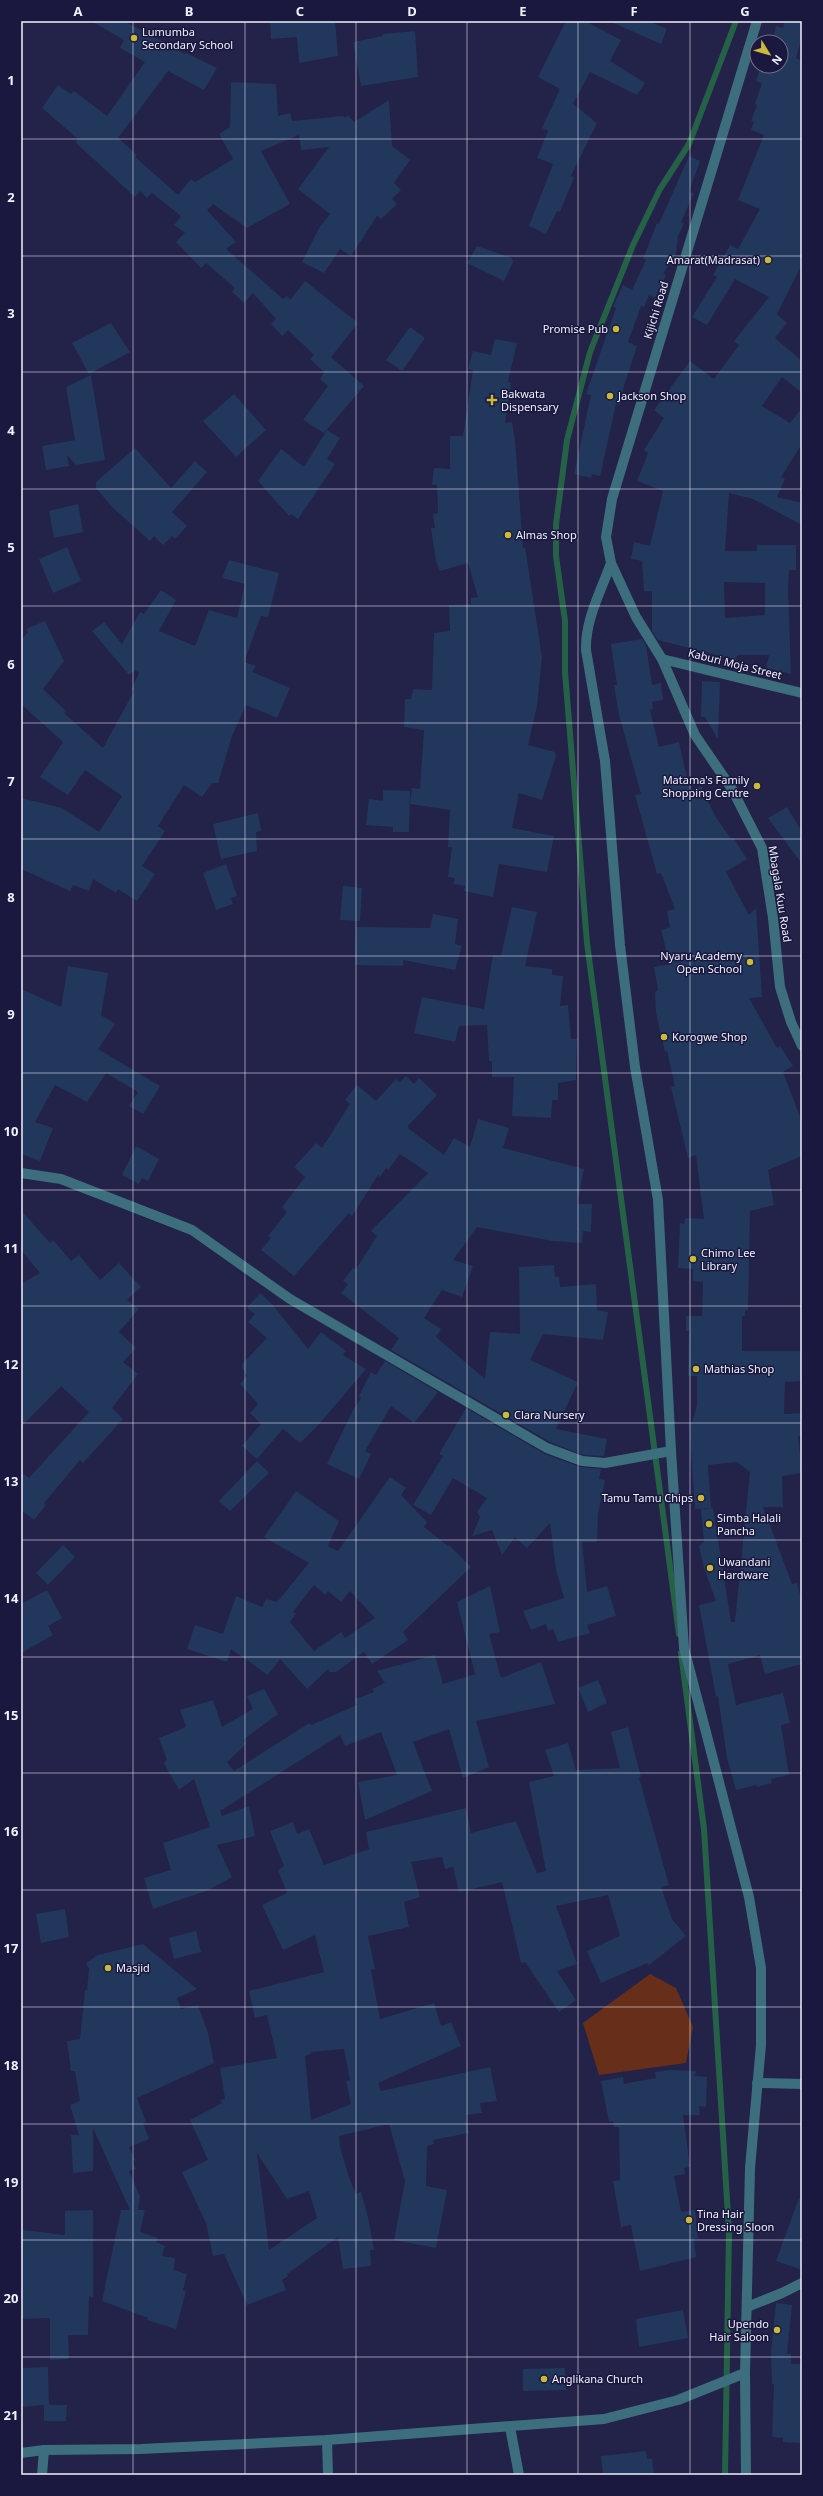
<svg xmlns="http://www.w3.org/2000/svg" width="823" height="2496" font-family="'Noto Sans',sans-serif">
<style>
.green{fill:#672f19}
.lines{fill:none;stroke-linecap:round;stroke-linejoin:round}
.stream{stroke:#256146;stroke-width:6}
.building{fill:#22375c;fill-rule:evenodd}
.minor{stroke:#3d6e7e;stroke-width:10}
.grid{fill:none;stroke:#f0f1fb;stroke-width:1;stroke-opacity:0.55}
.poi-dot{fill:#cbb939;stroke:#1a183e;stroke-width:1.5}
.labels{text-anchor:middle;stroke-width:3;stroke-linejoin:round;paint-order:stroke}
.poi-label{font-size:11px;fill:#f0f1fb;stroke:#1a183e;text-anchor:start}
.street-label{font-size:11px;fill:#f0f1fb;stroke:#1a183e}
.neatline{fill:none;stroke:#f0f1fb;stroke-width:1.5}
.grid-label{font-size:13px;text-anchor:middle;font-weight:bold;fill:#f0f1fb}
</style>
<rect width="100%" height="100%" fill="#232249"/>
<path class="green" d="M650,1974l26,14 17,39 -7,36 -87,12 -16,-52z"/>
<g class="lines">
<g class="stream">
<path d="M679,1634l-92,-691 -22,-271v-51l-9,-65v-32l11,-84 23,-88 43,-107 27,-56 29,-45 47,-123"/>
<path d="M681,1653l23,176 25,403 -4,243"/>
</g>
</g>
<g class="building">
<path d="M91,21h33l61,33 1,-1 31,15 -13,22 -36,-19 -50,67 19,17 -2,2 43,38 13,-16 4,3 38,-23 -14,-25 11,-7 1,-45 45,2 2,32 12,-3 2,8 51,-5 2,2 3,-3 6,7 35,-22 3,46 18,14 -16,23 7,7 -9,9 5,5 -16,15 -4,-3 -26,40 -11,-7 -16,24 -22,-11 17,-34 11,-14 -32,-25 31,-42 -28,3 -2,-15 -38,16 29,53 -43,24 -34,-24 -6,6 29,32 -10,7 57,50 4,-3 3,4 15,-19 53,42 -27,34 33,29 -40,47 -21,-13 25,-34 -8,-7 4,-7 -14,-13 4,-4 -26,-25 -6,6 -11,-12 5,-5 -23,-26 -9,10 -12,-11 3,-4 -29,-25 -5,5 -25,-26 9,-9 -11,-8 7,-9 -29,-23 -5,5 -7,-7 -5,6 -59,-54 1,-5 -35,-30 16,-23 13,9 3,-3 33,25 38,-54 -25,-14 4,-8z"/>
<path d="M270,21h65l3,35 -39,7 -2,-26 -26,2z"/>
<path d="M566,21h19l36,19 -11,21 35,22 -8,12 -47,-23 -17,32 24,19 -26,53 3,1 -14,35 -3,-1 -11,23 -17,-8 24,-62 -16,-6 11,-27 -6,-3 18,-39 -22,-12z"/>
<path d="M609,21h39l19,8 -6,15z"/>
<path d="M785,21h17v15l-6,22 6,3v203l-25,50 10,9 -12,15 27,23v32l-20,-16 -20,29 28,17 12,-15v36l-21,33 4,2 -8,18 25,6v22l-49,-26 -24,-6 -4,58h32v-6h39v25h-7l-1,19 3,85 -25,-6 3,-13h-32l-1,5 -78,-20 -6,-9v-40h-8l-2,-30 -11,-2 3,-17 16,4 13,-55 -26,-10 11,-28 -4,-3 20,-32 -10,-8 36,-49 24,18 25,-34 -5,-4 35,-44 -34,-18 -28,46 -15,-8 25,-40 -4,-2 17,-30 8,4 22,-40 -22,-9 26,-65 -13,-5 3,-8 -3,-1 6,-16 -2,-1 7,-21 -6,-2 5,-15h20v-24h-9l4,-16 7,2zM724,582l41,1v32l-40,3z"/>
<path d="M415,31l3,46 -57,9 -8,-44 30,-6v-2z"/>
<path d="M689,156l11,5 -11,31 5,1 -13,29 3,1 -6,13 -2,18 -13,20 3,1 -11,23 -6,-3 -5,12 -3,-1 -13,36 9,4 -13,40 -4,19 -4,-1 -16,72 -8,-2 -1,4 -17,-4 17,-79 -5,-1 30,-86 -3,-1 10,-22 9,5 14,-30 -3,-1 14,-36 2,1z"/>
<path d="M477,246l35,12 1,4 -9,19 -37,-18z"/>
<path d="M111,323l19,29 -41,22 -17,-31z"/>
<path d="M410,327l15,11 -23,33 -16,-11z"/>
<path d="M495,339l22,4 -9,39 3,1 -6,40 7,-1 3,18 8,108 2,-1 17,110 -5,49 -9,39 27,7 1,4 -14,44 -23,-7 -7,35 42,8 -7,36 -48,-8 -6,33 -29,-6 1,-5 -12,-2 2,-6 -7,-1 4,-30h-4l2,-37 -40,-6 2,-16 8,1 4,-59 -20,-3 1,-28h6l2,-10 19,1 2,-57 16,-2 -1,-26 22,-1v-6l7,-1 -10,-34 -28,8 -4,-10 -5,-33h4l-2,-14 5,-1 -1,-28h-5l2,-17 16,1v-33h13l10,-66 -5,-1 5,-18 18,4z"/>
<path d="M91,375l14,85 -29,5 -9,-10 2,11 -23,4 -4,-24 33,-6 -9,-53z"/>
<path d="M234,394l32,36 -30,27 -33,-36z"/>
<path d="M327,430l13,8 -13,21 8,5 -37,55 -7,-5 -2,2 -31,-35 23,-32 23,18z"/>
<path d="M135,448l36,40 24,-27 12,11 -35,40 15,14 -12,13 -3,-3 -9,9 -9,-9 -4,5 -38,-34 -16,-19v-6z"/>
<path d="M78,504l5,28 -29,6 -5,-27z"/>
<path d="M67,547l14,34 -28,12 -14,-34z"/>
<path d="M229,560l50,13 -11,44 -7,-1 -17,46 12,4 -4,6 38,16 -13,30 -31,-13 -14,31 -14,47h-6l-10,14 -18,-12 -26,41 7,5 -23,35 13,8 -18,27 -19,-12 -2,4 -23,-14 -4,12 -16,-6 -3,6 -49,-22v-71l41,10 37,24 23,-36 -37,-26 -17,25 -28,-18 23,-35 -42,-38v-64l7,-8 -2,-3 19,-8 19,40 -21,28 23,22 -2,2 39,35 31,-57 -3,-1 8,-17 -4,-3 -6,5 -37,-44 12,-9 18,22 18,-32 4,2 17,-24 15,10 -17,31 36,15 14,-36 28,8 8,-34 -23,-6z"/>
<path d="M642,639l4,6 6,40 9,-2 2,17 -11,2 1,7 -3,1 9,37 20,-5 11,49 11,-5 14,30 16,23 2,-2 14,22 -21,13 23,43 7,-7 6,89 -13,1 28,50 3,-2 13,20 -10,6 19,50v34l-34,14 6,35 -24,6 -2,99h-3v6h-3v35h60v30l-17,1 -1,32 18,-1v24l-4,-1 4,37 -20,3 1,31h-20l29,77 5,-1 5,19v62l-37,10 -5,-19 -32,9 8,41 47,-12 7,30 -9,2 8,50 -18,4 1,4 -15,4v-2l-21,5 -9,-32 -9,-62 -2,1 -17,-92 17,-4 -12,-33 -5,-22 5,-4 -3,-33 12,-1 18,114h4l15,-150 -13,-10 -29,3 3,43 -16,1 -6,-85 3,-1 5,-18v-29h-9l1,-45h-3v-15h16l1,-34 -10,-1v-12l-15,-1 2,-45 4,1 1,-6 19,1 -8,-64 -8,3 -17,-71 4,-1 -8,-35 -2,1 -9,-39 -1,-21 3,-2 -4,-23 16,-3 -9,-34 9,-3 -3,-16 8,-2 -14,-36 -4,1 -22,-79 6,-1 -22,-79 -5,-30h3l-6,-41z"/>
<path d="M702,681l18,1 -2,57 -13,-22h-4z"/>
<path d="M383,790l27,1 -1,41h-16v-5l-27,-2 3,-26 14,2z"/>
<path d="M787,807l15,25v32l-34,-46z"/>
<path d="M258,813l3,18 -5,1 1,19 -36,8 -8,-35z"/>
<path d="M226,864l11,32 -6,2 2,6 -17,6 -13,-37z"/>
<path d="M343,886l19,2 -2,33 -20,-1z"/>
<path d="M512,907l25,5 -12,54 27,3v6l11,1 -3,30 8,-1 3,34h6l-1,41 -18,3v17h-6l-1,18 -39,-2 2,-39h-22v-16h-3l-2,-36 -28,1 -4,16 -41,-9 8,-36 62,12 9,-54 8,1z"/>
<path d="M433,914l25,5 -3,25 7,2 -7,24 -52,-10v6l-48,-1 1,-38 74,1z"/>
<path d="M68,966l40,7 -7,42 14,9 -17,25 62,37 -17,28 -14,-8 9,-14 -32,-19 -19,29 -32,-17 -20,37 18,6 -13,33 -19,-7v-165l40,18z"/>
<path d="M406,1076l8,8 5,-6 18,17 -29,31 1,3 35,26 10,-17 16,9 8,-28 31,9 -6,20 81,21 -7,35h15l-1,28 -8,-1 -1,12 -30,-2 -75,-14 -24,33 20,6 -11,31 -20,-7 -18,28 17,11 -5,8 49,42 5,-47 30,2 -1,-67 35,-2 1,12h4l1,10 36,-3 1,26 11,2 -5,28 -60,-6 -13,26 48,22 -22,47 51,10 -3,17 -21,-1 -33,-13 -159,-92 8,-12 -58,-45 7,-9 -5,-3 10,-13 3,1 21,-33 -6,-5 57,-58 -28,-19 -12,16 -2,-2 -6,9 -2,-2 -26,41 -3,-3 -55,63 -33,-26 10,-12 -3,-2 19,-24 -5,-5 23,-30 -11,-10 22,-24 6,5 28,-44 -5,-4 12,-15 19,16 20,-22 4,3z"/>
<path d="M136,1146l23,13 -11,22 -6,-3 -3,6 -17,-9z"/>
<path d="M21,1210l29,33 3,-3 18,21 8,-6 21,25 19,-17 22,24 -14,13 12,9 -20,23 17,16 -13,14 15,12 -26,34 11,11 -40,44 -3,-3 -36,43 2,2 -12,15 -13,-10v-38l8,6 60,-66 -28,-26 -40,41v-143l19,-11 -19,-23z"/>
<path d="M260,1293l12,11 36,45 13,-17 25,19 -3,4 23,14 -45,53 -21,21 -17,-14 -26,30 -15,-13 19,-22 -11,-11 8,-9 -18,-20 7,-8 -5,-9 1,-4 24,-25 -19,-16 7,-8 -8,-6z"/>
<path d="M385,1361l53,31 -24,31 -23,-17 -26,45 6,3 -12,25 -32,-15 26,-54 8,-12 -2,-2 12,-24 5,3z"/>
<path d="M466,1408l79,46 35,13 21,2 -2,10 6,1 -7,34 -1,28h-15l5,50 20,-6 9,30 -29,9 3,8 -32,9 -5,-13 -5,2 -2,-7 -15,6 -8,-19 41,-13 -8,-28 -6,-47 -23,25 -12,-11 -13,18 -10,-25 -20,6 8,-19 -3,-5 10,-14 -34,-20 -22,37 -18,-10 30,-49 -4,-2z"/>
<path d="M257,1461l12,12 -39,38 -11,-10z"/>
<path d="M390,1477l16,11 -5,7 26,27 -3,5 24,19 1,-1 22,22 -68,65 5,8 -36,24 -8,-12 -28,20h-6l-2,-3 -21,20 -27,-30 -12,16 -37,-26 -4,13 -40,-13 8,-24 28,9 13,-38 26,11 4,-8 11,3 32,-39 -45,-26 32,-46 43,30 -11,25 10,5zM314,1585l11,10 3,-4 13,11 9,-11 25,27 -30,20 -4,-6 -27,19 -24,-29 6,-8 -3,-2z"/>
<path d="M63,1545l12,12 -27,28 -12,-12z"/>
<path d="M490,1586l10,46 -11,2 12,44 40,-16 14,42 -79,17 13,46 -26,11 -14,-49 -36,13 19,49 -67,29 -7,-38 39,-7 -16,-43 -36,14 -5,-11 -120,76 2,5 27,-10 6,30 -38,9 15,32 -23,13 -56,19 -9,-31 27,-8 -8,-27 47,-16 -16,-48 -15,11 -15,-27 3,-3 -8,-22 27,-11 -6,-17 33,-10 9,27 31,-18 -6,-13 17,-7 14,25 -35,26 3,4 -19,18 7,9 75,-48 2,2 46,-20 -2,-6 19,-7 -2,-3 13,-6 -8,-12 58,-16 8,29 32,-10 -18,-72z"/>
<path d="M47,1590l15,28 -14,8 5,9 -32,18v-49z"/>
<path d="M598,1680l9,23 -19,9 -10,-24z"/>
<path d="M628,1727l13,50 -2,1 30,107 -8,2 11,32 14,17 -37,29 -2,-2 -46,20 -14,-32 33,-15 -12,-41 -52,11 21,58 -20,7 19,29 -17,12 -34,-50 -4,1 -19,-81 -43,10 -6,-25 -8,2 -3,-12 -31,5 9,35 -16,5 5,25 -41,9 7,33 -4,1 9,49 54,-16 7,23 10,-4 10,24 -83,37 3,8 109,-24 7,34 -17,2 2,10 -16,2 3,18 -36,7 1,4 -7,2 -1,40 21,4 -11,58 -42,-8 11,-59 -16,-57 -50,12 1,11 10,33 6,14 5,-2 7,25 6,33h-4l1,16 -28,3 -5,-32 -51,37 1,2 -6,4 4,10 -39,15 -23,-51 -11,2 -7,-33 -24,-51 26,-12 -18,-40 32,-17 -1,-3 4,-1 -5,-31 57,-10 -10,-43 -12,3 -6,-27 75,-19 -9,-37 -32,15 -21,-45 25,-12 -9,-23 6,-4 -14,-35 23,-9 4,12 12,-5 15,36 45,-16 -3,-17 100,-24 5,25 45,-12 21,52 9,-2 -17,-89 25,-6 -9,-26 23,-7 8,27 44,-2 -9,-36zM344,2049l6,31 -4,1 5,23 -40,16 -6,-64 6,-2v-2zM257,2153l30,46 22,-8 8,27 -48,32z"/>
<path d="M65,1909l4,28 -28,6 -5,-29z"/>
<path d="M196,1931l5,21 -27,7 -5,-21z"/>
<path d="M143,1944l54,45 -20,9 4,11 17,-4 10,28 6,30 -77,35 9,24 -3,1 6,16 -20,8 6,13 -3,1 4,8 -7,2 11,25 -2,14h7l-5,22 18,6 -2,4 9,4 -3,10 13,2 -1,12 13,4 -4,16 3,1 -10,38 -29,-9 1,-2 -46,-17 19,-91h9l-37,-82v43l-20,2 -2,-38h8l-9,-30 10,-4 -5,-30h-4l-4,-30 13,-2 5,-49h2l2,-21 -3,-6 12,-8z"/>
<path d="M670,2070l26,1 -1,5 12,1 -1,30 -7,-1 1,9h-17l7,52 -6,1 1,6 -11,2 7,36 14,-2 3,28 -4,1 2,18 -56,14 -9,-46 -10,2 -8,-46 7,-1 -1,-53h-5l-1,-6 -4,1 -8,-41 22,-4 1,7 9,-2 23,-4 -1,-6z"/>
<path d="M799,2198l3,1v71l-26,-9z"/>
<path d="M93,2210v88l-4,-2 -1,39h-20l1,24 -19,1v-42l-28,1 -1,-75 2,-14 42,5v-24z"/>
<path d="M776,2303l16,2 -5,49h4v10h11l-2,79 -17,-1v-4l-11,-1 2,-53h-2l-1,-33z"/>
<path d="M683,2310l5,28 -49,9 -3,-28z"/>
<path d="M48,2367l1,38h18l-1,16h-22v-16l-23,2v-39z"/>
<path d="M565,2368l1,22 -43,1v-22z"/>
<path d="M646,2451l1,8 5,-1 2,17h-51l-2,-19z"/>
</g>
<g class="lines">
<g class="minor">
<path d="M757,21l-145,478 -6,38 5,26 25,54 26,42 33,76 37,54 30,59 11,70 7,69 11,35 11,24"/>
<path d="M611,563c-10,28 -26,57 -25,87l19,111 15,184 15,122 23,133 13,251 13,197 65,249 12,71v77l-11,123 -5,205 1,102"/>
<path d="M662,659l140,34"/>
<path d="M21,1173l40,6 131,51 98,69 257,149 35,13 23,2 66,-12"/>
<path d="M757,2083l45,1"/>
<path d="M747,2307l35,-14 20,-10"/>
<path d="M510,2427l9,48"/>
<path d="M327,2440l1,35"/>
<path d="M21,2453l23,-3 97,-1 186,-9 277,-21 74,-19 67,-27"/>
<path d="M42,2475l2,-25"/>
</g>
</g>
<path class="grid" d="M133,21v2454M245,21v2454M356,21v2454M467,21v2454M578,21v2454M690,21v2454M21,139h781M21,256h781M21,372h781M21,489h781M21,606h781M21,723h781M21,839h781M21,956h781M21,1073h781M21,1190h781M21,1306h781M21,1423h781M21,1540h781M21,1657h781M21,1773h781M21,1890h781M21,2007h781M21,2124h781M21,2240h781M21,2357h781"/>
<g class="poi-dot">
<circle cx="134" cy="38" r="4"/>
<circle cx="768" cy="260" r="4"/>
<circle cx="616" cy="329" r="4"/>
<circle cx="610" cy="396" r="4"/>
<path d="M490 394h4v4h4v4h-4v4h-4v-4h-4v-4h4z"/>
<circle cx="508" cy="535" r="4"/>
<circle cx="757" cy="786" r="4"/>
<circle cx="750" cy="962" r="4"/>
<circle cx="664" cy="1037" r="4"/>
<circle cx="693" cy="1259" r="4"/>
<circle cx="696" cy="1369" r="4"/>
<circle cx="506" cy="1415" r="4"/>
<circle cx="701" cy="1498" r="4"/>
<circle cx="709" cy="1524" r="4"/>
<circle cx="710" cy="1568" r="4"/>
<circle cx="108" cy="1968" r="4"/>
<circle cx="689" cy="2220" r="4"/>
<circle cx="777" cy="2330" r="4"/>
<circle cx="544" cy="2379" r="4"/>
</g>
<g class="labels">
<g class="poi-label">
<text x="142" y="36">Lumumba<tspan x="142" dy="13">Secondary School</tspan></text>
<text x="760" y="264" text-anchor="end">Amarat(Madrasat)</text>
<text x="608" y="333" text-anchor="end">Promise Pub</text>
<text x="501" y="398">Bakwata<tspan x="501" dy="13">Dispensary</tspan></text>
<text x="618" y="400">Jackson Shop</text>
<text x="516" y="539">Almas Shop</text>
<text x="749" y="784" text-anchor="end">Matama's Family<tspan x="749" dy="13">Shopping Centre</tspan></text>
<text x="742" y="960" text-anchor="end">Nyaru Academy<tspan x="742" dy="13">Open School</tspan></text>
<text x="672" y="1041">Korogwe Shop</text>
<text x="701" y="1257">Chimo Lee<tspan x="701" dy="13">Library</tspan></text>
<text x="704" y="1373">Mathias Shop</text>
<text x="514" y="1419">Clara Nursery</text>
<text x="693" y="1502" text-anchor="end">Tamu Tamu Chips</text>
<text x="717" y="1522">Simba Halali<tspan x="717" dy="13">Pancha</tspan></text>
<text x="718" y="1566">Uwandani<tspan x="718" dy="13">Hardware</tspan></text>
<text x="116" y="1972">Masjid</text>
<text x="697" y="2218">Tina Hair<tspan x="697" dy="13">Dressing Sloon</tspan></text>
<text x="769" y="2328" text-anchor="end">Upendo<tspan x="769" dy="13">Hair Saloon</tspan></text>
<text x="552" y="2383">Anglikana Church</text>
</g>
<g class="street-label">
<text transform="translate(656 310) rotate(-73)" y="4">Kijichi Road</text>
<text transform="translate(735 664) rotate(14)" y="4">Kaburi Moja Street</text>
<text transform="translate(780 894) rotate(81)" y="4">Mbagala Kuu Road</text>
</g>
</g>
<rect width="823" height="2496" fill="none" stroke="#1a183e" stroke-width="44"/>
<g transform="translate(769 54) rotate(127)"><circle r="19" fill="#1a183e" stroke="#706f8a"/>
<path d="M0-3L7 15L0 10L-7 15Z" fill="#cbb939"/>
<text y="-6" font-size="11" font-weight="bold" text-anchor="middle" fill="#f0f1fb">N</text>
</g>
<rect x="22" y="22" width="779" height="2452" class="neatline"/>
<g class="grid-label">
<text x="78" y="16">A</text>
<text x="189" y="16">B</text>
<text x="300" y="16">C</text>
<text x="412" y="16">D</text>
<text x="523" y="16">E</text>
<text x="634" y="16">F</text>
<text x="745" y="16">G</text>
<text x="11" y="85">1</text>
<text x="11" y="202">2</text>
<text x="11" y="318">3</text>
<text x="11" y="435">4</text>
<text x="11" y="552">5</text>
<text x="11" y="669">6</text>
<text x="11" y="786">7</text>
<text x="11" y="902">8</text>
<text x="11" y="1019">9</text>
<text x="11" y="1136">10</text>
<text x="11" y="1253">11</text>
<text x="11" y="1369">12</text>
<text x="11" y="1486">13</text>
<text x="11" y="1603">14</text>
<text x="11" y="1720">15</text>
<text x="11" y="1836">16</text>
<text x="11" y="1953">17</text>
<text x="11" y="2070">18</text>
<text x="11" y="2187">19</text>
<text x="11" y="2303">20</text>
<text x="11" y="2420">21</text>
</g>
</svg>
